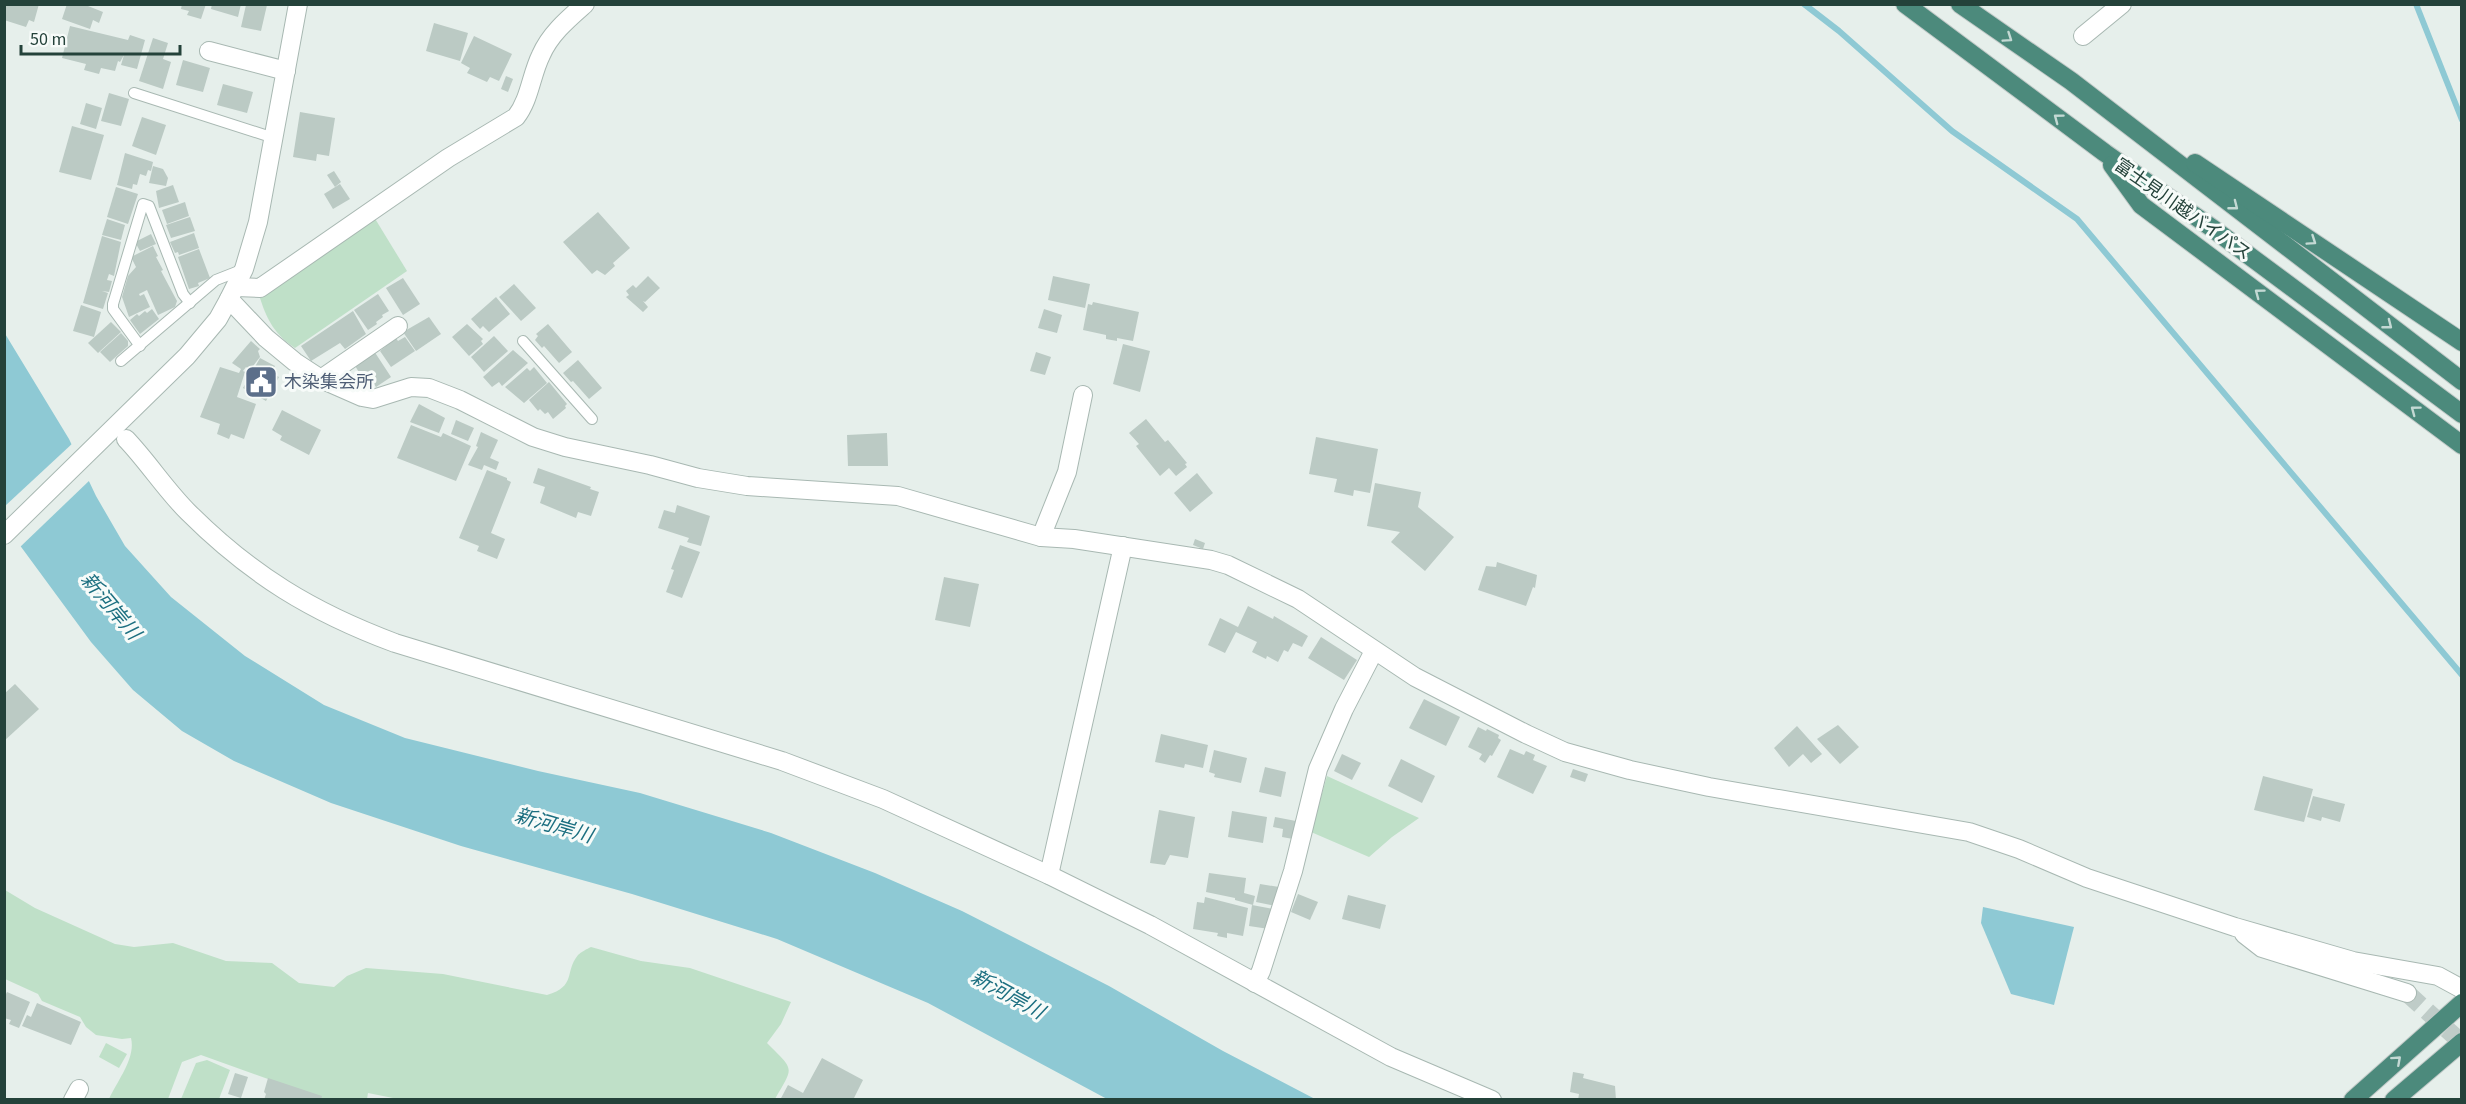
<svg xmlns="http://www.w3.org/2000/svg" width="2466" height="1104" font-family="'Source Sans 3','Noto Sans JP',sans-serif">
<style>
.green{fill:#bfe0c8}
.water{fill:#8ec9d4}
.pier{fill:#e6efeb}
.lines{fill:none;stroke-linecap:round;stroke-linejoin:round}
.stream{stroke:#8ec9d4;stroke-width:6}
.building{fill:#bbcac4}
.minor-tunnel{stroke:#bfccc8;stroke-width:18;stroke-dasharray:18 9;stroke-linecap:butt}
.service-casing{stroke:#a8b8b2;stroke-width:12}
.minor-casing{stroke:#a8b8b2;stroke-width:20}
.tertiary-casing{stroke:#a8b8b2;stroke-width:20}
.trunk-casing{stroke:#c2cac8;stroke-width:20}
.service{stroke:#fff;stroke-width:10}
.minor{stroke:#fff;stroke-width:18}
.tertiary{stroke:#fff;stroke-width:18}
.trunk{stroke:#4c8a7c;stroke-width:18}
.oneway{stroke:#c4d9d4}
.labels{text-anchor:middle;stroke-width:6;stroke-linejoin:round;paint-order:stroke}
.street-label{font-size:18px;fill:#24423a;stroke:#f7fbf9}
.service-label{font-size:18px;fill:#4e5e75;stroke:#f7fbf9;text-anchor:start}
.water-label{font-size:20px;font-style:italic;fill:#1c6f80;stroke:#f7fbf9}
</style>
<rect width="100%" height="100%" fill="#e6efeb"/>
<g class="green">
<path d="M374,217l33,54 -112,77c-20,-13 -28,-28 -35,-50l4,-5z"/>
<path d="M1327,776l92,42 -27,19 -23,20 -58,-25z"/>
<path d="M5,890l30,18 80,36 19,3 39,-4 53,18 46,2 27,20 35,4 13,-11 19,-8 77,6 104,21c30,-9 17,-23 31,-40 3,-3 9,-6 13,-8l50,14 49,7 101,34 -10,22 -14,19c28,28 27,23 8,56l-372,1 -35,-7 -1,6 -40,1 -126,-45 -19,7 -14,37h-59c8,-18 27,-41 22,-61l-9,1 -26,-4 -10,-8 -6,-10 -38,-16 -4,-7 -33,-15z"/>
<path d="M106,1043l21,11 -8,14 -20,-11z"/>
<path d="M207,1060l23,10 -11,29h-38l15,-36z"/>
</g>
<g class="water">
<path d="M4,332l65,107 27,57 29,50 46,51 74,59 79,49 81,33 133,33 102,22 131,40 104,40 87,38 147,75 114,65 92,48h-208l-179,-96 -151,-64 -145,-45 -171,-48 -130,-43 -97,-42 -52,-30 -49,-41 -42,-48 -86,-117z"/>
<path d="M1983,907l91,20 -20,78 -43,-11 -30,-71z"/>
</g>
<path class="pier" d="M74,442l17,37 -73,70 -14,-19 1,-24z"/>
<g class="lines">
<g class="stream">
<path d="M1804,4l35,27 113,100 125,88 385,456"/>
<path d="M2416,4l46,116"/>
</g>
</g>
<g class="building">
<path d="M4,4h35l-5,18 -5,-2 -3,7 -22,-7z"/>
<path d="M67,4h16l20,8 -4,11 -6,-3 -3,9 -28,-10z"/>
<path d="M182,4h24l-5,15 -14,-4 2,-4 -8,-2z"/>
<path d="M212,4h29l-3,13 -27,-8z"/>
<path d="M246,5h21l-6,26 -20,-4z"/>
<path d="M434,23l34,10 -8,28 -34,-10z"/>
<path d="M70,26l58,14 2,-5 15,5 -8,29 -16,-4 3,-10 -4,7 -2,-1 -3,10 -14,-3 -2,6 -15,-4 2,-6 -24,-6z"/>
<path d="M474,36l38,18 -13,27 -9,-4 -3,5 -20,-9 3,-5 -9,-5z"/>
<path d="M153,38l15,5 -5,16 8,3 -8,27 -24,-8z"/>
<path d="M183,60l27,8 -7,24 -27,-7z"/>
<path d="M506,76l7,3 -5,13 -7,-3z"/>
<path d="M223,84l30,8 -6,21 -30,-8z"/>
<path d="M109,93l20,6 -8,27 -20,-5z"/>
<path d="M86,103l16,5 -6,21 -16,-5z"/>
<path d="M300,112l35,6 -6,38 -12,-2 -1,7 -23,-4z"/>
<path d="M142,117l24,8 -10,30 -24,-9z"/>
<path d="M72,126l32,9 -13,45 -32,-8z"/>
<path d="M125,153l28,9 -2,9 -3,-1 -2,6 -6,-2 -3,11 -4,-1 -1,5 -15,-4z"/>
<path d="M153,166l10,3 5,9 -2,8 -17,-3z"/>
<path d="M334,171l7,11 -6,5 -8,-12z"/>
<path d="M340,184l10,15 -17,10 -9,-15z"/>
<path d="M173,185l6,17 -20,6 -3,-17z"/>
<path d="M116,187l22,7 -10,30 -21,-7z"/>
<path d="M185,202l4,14 -22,8 -5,-14z"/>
<path d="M598,212l32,36 -17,15 2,3 -10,9 -8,-5 -5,4 -29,-32z"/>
<path d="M190,217l5,14 -24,7 -5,-13z"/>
<path d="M107,219l18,6 -4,15 -19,-5z"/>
<path d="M194,233l5,15 -20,7 -1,-3 -3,1 -5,-11z"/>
<path d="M151,234l5,10 -16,7 -5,-9z"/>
<path d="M102,236l19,6 -7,34 -5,-2 -2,6 5,1 -3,11 -7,-1 6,2 -5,16 -20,-6z"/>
<path d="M153,246l5,10 -2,1 7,13 -2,1 16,30 -2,6 -17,8 -11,-25 -8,4 1,2 4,-2 6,13 -21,10 -7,-20 6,-21 8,-9 -5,-10z"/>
<path d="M199,249l11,29 -12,5 1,3 -10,3 -11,-32z"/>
<path d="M648,276l12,12 -15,14 -2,-1 5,6 -5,5 -17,-15 3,-2 -3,-4 7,-6 3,3z"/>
<path d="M1053,276l37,8 -5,24 -37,-8z"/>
<path d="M403,278l17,26 -17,11 -17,-27z"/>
<path d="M514,284l22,24 -15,13 -22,-24z"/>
<path d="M378,294l11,17 -7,4 1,2 -7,5 1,2 -9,6 -14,-20z"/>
<path d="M496,297l14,17 -21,18 -6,-6 -3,3 -9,-10z"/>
<path d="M1093,302l46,10 -6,29 -16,-3v3l-11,-2v-4l-23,-5 5,-26 4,1z"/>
<path d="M81,305l20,7 -7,25 -21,-6z"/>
<path d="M152,309l7,10 -19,15 -10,-14 7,-6 2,2 6,-5 2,2z"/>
<path d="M1044,309l18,6 -5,18 -19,-5z"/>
<path d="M353,311l13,23 -21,15 -5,-6 -29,18 -10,-15z"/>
<path d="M429,317l12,17 -25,17 -13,-19z"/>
<path d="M111,322l10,10 -23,21 -10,-10z"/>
<path d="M467,324l16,15 -2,2 2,3 -14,12 -17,-19z"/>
<path d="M548,324l24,28 -13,11 -15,-17 -2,2 -7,-8 3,-4 -2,-2z"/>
<path d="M121,333l7,8v5l-18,16 -10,-10z"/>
<path d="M494,336l14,15 -24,21 -13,-15z"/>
<path d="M405,337l10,14 -24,16 -11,-16 16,-13 2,3z"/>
<path d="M251,341l9,8 -2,2 2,6 -10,13 -4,-3 -3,4 2,1 -8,25 19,7 -12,35 -13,-5 -2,5 -12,-5 3,-10 -20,-7 20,-50 19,6 2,-4 -9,-6z"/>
<path d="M1123,344l27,7 -10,41 -27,-8z"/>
<path d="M513,350l15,13 -26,23 -3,-4 -7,5 -9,-10z"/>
<path d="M374,351l17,26 -15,10 -7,-11 -6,3 -9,-15z"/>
<path d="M1036,352l15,5 -6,18 -15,-4z"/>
<path d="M260,358l15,8 -4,7 8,4 -13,24 -23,-13z"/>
<path d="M578,360l24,28 -13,11 -16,-18 -2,1 -8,-9z"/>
<path d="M534,367l13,16 -23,20 -19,-16 22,-19 3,3z"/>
<path d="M549,382l18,22 -2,2 1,2 -13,11 -5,-7 -3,2 -5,-5 -2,2 -9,-11z"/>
<path d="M419,404l26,14 -6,15 -29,-11z"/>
<path d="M282,410l39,20 -12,25 -29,-15 2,-4 -10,-6z"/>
<path d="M1146,419l19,23 3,-2 19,23 -2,1 2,3 -11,9 -7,-8 -9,8 -24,-30 3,-2 -10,-11z"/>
<path d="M456,420l18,8 -6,13 -17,-7z"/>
<path d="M411,425l30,12 2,-4 28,13 -15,35 -59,-23z"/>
<path d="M481,432l17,8 -8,18 9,4 -3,8 -12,-5 -2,5 -14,-5 10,-18 -2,-1z"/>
<path d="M887,433l1,33h-40l-1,-31z"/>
<path d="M1316,437l62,12 -8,44 -16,-3 -1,6 -19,-4 3,-13 -28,-5z"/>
<path d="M538,468l53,19 -1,2 9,3 -8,24 -13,-4 -2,6 -36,-15 5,-16 -12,-4z"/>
<path d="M487,470l20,8v2l4,2 -20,51 14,6 -8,20 -20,-8 2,-5 -20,-8z"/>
<path d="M1197,473l16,20 -23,19 -16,-19z"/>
<path d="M1375,483l46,9 -3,15 36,30 -29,34 -34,-29 9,-10 -33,-6z"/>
<path d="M677,505l33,11 -9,30 -14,-4 2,-4 -31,-10 6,-18 11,3z"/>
<path d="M1195,539l10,4 -2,6 -10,-4z"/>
<path d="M680,545l20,7 -18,46 -16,-6 8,-22 -3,-1z"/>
<path d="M1497,562l40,13 -2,13 -2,-1 -7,19 -48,-16 8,-24 10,1z"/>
<path d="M944,577l35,7 -9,43 -35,-7z"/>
<path d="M1248,606l25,13 1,-3 34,20 -6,11 -9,-4 -5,9 -4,-2 -6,12 -11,-6 -1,3 -14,-7 5,-10 -21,-10 -11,21 -17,-8 12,-27 18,9z"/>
<path d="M1321,637l36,23 -13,20 -36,-22z"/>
<path d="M15,684l24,25 -35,32v-47z"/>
<path d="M1424,699l36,18 -14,29 -37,-18z"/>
<path d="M1838,725l21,22 -19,17 -23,-25z"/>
<path d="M1797,726l25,28 -11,9 -8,-9 -14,13 -15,-19z"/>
<path d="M1478,727l8,4 1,-2 12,6 -1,3 3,2 -9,16 -2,-1 -5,8 -6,-4 3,-5 -14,-7z"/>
<path d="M1161,734l47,11 -5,23 -18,-4 -1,4 -29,-6z"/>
<path d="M1510,749l14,6 2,-4 9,4 -2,5 14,6 -14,28 -36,-17z"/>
<path d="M1214,750l33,8 -6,25 -27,-6 1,-3 -6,-2z"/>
<path d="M1342,754l19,9 -9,17 -18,-9z"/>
<path d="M1401,759l34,17 -13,27 -34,-17z"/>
<path d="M1265,767l21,5 -5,25 -22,-5z"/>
<path d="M1573,769l15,5 -3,8 -15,-5z"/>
<path d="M2263,776l50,13 -9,33 -50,-12z"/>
<path d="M2313,796l32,8 -5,18 -18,-5 -1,4 -14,-4z"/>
<path d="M1159,810l36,7 -7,41 -18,-3 -5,10 -15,-2z"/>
<path d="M1232,811l35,6 -4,26 -35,-6z"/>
<path d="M1275,817l21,4 -3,18 -11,-2 1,-8 -10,-2z"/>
<path d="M1209,873l37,5 -2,15 11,3 -2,9 -18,-5v-2l-29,-6z"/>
<path d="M1260,884l19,3 -3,19 -20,-4z"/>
<path d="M1298,894l20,8 -8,18 -19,-8z"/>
<path d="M1348,895l38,10 -6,24 -38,-10z"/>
<path d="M1205,897l43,11 -5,28 -16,-3v5l-10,-2 1,-3 -25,-4 4,-27 7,1z"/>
<path d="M1252,905l21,4 -4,20 -20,-3z"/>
<path d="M7,992l23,10 -11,26 -10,-4 2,-4 -7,-2v-20z"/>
<path d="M37,1003l44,19 -10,23 -49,-19 5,-11 4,2z"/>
<path d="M822,1058l41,22 -10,20h-73l8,-15 15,8z"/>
<path d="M1573,1072l11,2 -1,4 32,8 1,14h-38l1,-6 -9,-2z"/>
<path d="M235,1073l13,4 -7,21 -13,-4z"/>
<path d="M268,1078l54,18 -1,4h-57l2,-6 -2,-2z"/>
</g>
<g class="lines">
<path class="minor-tunnel" d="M2407,993l55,50"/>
<defs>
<g id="service">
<path d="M134,93l140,45"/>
<path d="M523,341l69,78"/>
<path d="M140,346l-27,-37v-5l30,-100 6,2 34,88 7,9"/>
<path d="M121,361l95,-81 28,-11"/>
</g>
<g id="minor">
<path d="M2083,36l39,-32"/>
<path d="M209,51l77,20"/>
<path d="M236,287l24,1 188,-130 68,-41c14,-18 15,-42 25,-62 9,-21 27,-36 44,-51"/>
<path d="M229,299l37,39 29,24 26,17 41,18 11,2 38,-12 18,1 31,12 73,37 32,10 85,18 48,13 49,8 151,10 143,41 33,2 137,21 17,5 70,34 117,78 111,57 39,18 65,18 79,17 260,45 50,17 68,29 148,49 118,34 85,15 24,13"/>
<path d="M321,379l77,-53"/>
<path d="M126,439c22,23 39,50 62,73 63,63 124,100 207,131l387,118 101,38 166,76 101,50 241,132 101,43"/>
<path d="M1041,537l26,-65 16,-77"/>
<path d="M1049,875l74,-329"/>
<path d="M2244,934l18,14 145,45"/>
<path d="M1255,983l6,-12 32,-100 25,-102 26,-60 30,-58"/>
<path d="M73,1100l6,-11"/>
</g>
<path id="tertiary" d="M4,535l183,-179 31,-37 11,-20 15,-30 14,-47 40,-218"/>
<g id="trunk">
<path d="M1905,4l200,149 107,75 250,186"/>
<path d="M1960,4l111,77 391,300"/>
<path d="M2195,163l267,179"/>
<path d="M2112,165l29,40 321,240"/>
<path d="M2353,1100l109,-97"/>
<path d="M2394,1100l68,-58"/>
</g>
</defs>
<use href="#service" class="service-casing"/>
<use href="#minor" class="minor-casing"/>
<use href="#tertiary" class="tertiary-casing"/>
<use href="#trunk" class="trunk-casing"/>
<use href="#service" class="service"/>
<use href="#minor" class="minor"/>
<use href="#tertiary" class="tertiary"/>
<use href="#trunk" class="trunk"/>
</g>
<defs><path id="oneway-chevron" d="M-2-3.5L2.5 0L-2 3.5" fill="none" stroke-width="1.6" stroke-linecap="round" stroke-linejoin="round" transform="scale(1.5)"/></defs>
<g class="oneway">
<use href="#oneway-chevron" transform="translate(2008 38) rotate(34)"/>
<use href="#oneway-chevron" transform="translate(2058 118) rotate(-143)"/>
<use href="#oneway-chevron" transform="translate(2234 206) rotate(38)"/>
<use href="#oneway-chevron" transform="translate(2312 241) rotate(34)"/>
<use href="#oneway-chevron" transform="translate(2259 293) rotate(-143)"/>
<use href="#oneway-chevron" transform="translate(2388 325) rotate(38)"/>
<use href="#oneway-chevron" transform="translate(2415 410) rotate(-143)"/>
<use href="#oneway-chevron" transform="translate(2397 1060) rotate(-42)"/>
</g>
<defs>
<symbol id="civic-square" viewBox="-11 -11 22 22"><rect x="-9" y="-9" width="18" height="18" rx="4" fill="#5c6f8a" stroke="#f7fbf9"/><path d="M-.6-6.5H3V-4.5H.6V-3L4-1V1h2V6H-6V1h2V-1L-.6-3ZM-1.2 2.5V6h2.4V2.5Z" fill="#fff"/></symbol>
</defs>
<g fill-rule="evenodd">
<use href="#civic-square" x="242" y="363" width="38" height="38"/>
</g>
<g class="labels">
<g class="street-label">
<text transform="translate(2183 209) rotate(35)" y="6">富士見川越バイパス</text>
</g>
<g class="service-label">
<text x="284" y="388">木染集会所</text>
</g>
<g class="water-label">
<text transform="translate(111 606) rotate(50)" y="7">新河岸川</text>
<text transform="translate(554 825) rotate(16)" y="7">新河岸川</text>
<text transform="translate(1008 994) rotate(29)" y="7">新河岸川</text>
</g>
</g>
<rect width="2466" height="1104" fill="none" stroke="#24423a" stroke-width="12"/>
<path d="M21 45v9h159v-9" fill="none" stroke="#24423a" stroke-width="3"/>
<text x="30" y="45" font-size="18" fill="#24423a" stroke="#f7fbf9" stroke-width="4.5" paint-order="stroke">50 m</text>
</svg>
